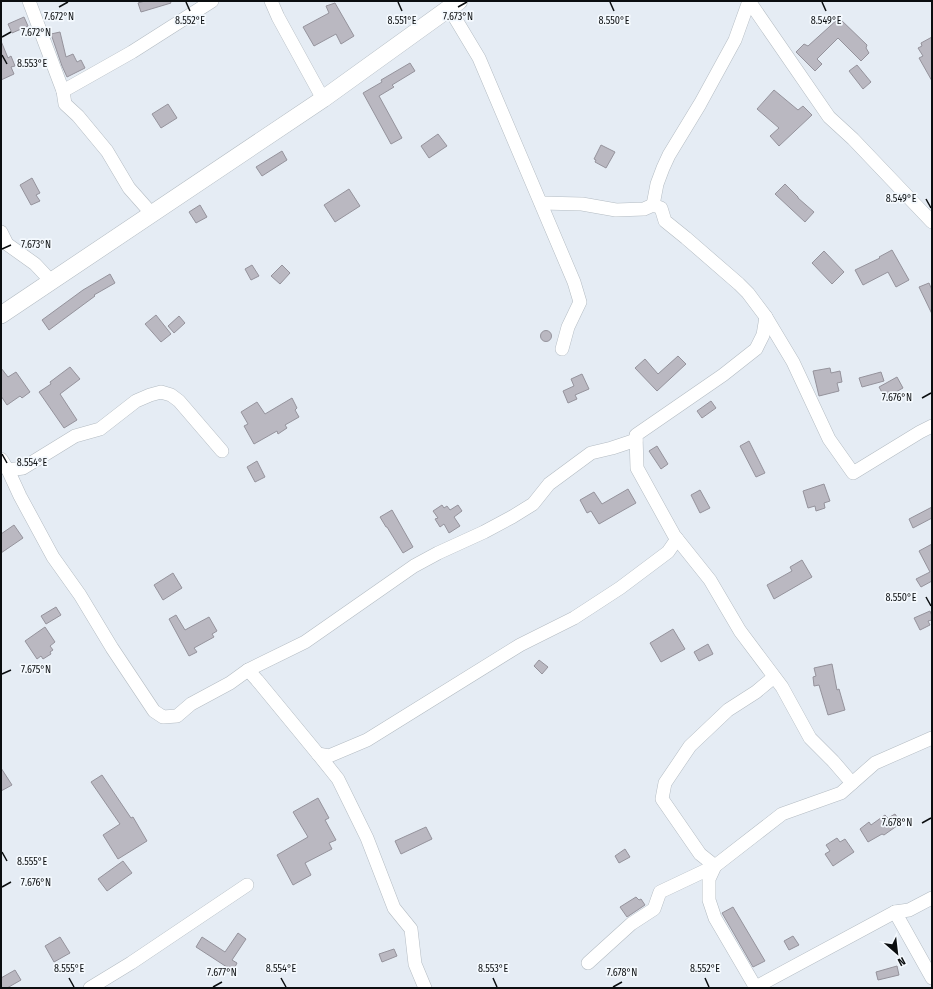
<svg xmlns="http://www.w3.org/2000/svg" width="933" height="989" font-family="'Fira Sans Condensed',sans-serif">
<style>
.building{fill:#bab8c1;stroke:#95939c}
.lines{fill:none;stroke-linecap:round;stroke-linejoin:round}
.minor-casing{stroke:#b4bcc3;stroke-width:14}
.tertiary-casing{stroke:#b4bcc3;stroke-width:18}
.minor{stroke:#fff;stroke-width:13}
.tertiary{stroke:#fff;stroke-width:17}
.ticks{fill:none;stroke:#0b0e10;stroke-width:1.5}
.ticks-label{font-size:10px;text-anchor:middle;fill:#0b0e10;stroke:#f4f9fe;stroke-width:3.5;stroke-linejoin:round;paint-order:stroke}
</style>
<rect width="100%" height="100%" fill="#e5ecf4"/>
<g class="building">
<path d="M145,1h25l1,2 -30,9 -3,-9z"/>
<path d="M335,3l19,33 -13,8 -5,-10 -22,12 -11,-19 26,-14 -3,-7z"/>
<path d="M24,17l4,9 -16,7 -4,-9z"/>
<path d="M839,18l28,27 -1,3 3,5 -8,8 -23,-23 -21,21 5,5 -7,7 -19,-19 8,-8 4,2z"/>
<path d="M60,32l6,25 7,-3 4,8 4,-2 4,8 -18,9 -5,-11 -11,-32z"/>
<path d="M932,37v44l-13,-23 4,-2 -5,-8 4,-2 -1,-3z"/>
<path d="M1,41l7,17 3,-2 4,10 -4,1 3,7 -13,6z"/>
<path d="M410,63l5,8 -23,14 2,2 -15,9 23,42 -11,6 -28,-51 19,-11 -1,-2z"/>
<path d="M857,65l14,17 -8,7 -14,-18z"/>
<path d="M774,90l24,20 5,-4 9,9 -33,31 -9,-10 9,-8 -22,-19z"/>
<path d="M168,104l9,14 -16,10 -9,-14z"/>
<path d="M438,134l9,12 -18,12 -8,-12z"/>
<path d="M601,145l14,7 -9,16 -11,-6 1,-2 -2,-1z"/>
<path d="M282,151l5,9 -25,16 -6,-9z"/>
<path d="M32,178l8,15 -4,2 4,6 -9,4 -11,-20z"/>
<path d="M785,184l13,13v1l16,14 -9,10 -30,-28z"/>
<path d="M349,189l11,17 -25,16 -11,-17z"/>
<path d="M200,205l7,12 -11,6 -7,-11z"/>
<path d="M892,250l17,30 -13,7 -8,-15 -25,13 -8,-15 25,-12 -1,-1z"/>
<path d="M824,251l20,21 -12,12 -20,-21z"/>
<path d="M252,265l7,11 -8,4 -6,-11z"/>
<path d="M282,265l8,8 -10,11 -9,-8z"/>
<path d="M110,274l5,9 -21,12 1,1 -46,34 -7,-10 41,-30z"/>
<path d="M929,283l3,7v24l-13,-27z"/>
<path d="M156,315l15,19 -10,8 -16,-18z"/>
<path d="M179,316l6,7 -11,10 -6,-7z"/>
<circle cx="546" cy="336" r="5.5"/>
<path d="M678,356l8,8 -29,27 -22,-23 10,-9 13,15z"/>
<path d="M70,367l10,12 -20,15 17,26 -13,8 -25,-36 12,-8 -1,-2z"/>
<path d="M1,368l7,9 8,-5 14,20 -8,6 -2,-2 -13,9 -6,-9z"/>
<path d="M830,368l1,5 9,-2 2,11 -5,1 2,8 -20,5 -6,-25z"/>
<path d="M881,372l3,9 -22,6 -3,-9z"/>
<path d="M582,374l7,15 -14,6 2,4 -9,4 -5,-12 11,-5 -3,-7z"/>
<path d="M897,377l6,11 -18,10 -6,-11z"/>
<path d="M292,398l5,10 -2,2 4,7 -14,8 2,3 -9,6 -1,-3 -23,13 -10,-18 4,-2 -7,-12 16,-10 8,12z"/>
<path d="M711,401l5,7 -14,10 -5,-7z"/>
<path d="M749,441l16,32 -9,4 -16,-31z"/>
<path d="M657,446l11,18 -7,5 -12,-18z"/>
<path d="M257,461l8,16 -10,5 -8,-15z"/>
<path d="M824,484l6,17 -6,2 1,5 -9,3 -1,-5 -7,2 -5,-17z"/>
<path d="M628,489l8,14 -37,21 -8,-13 -4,2 -7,-13 14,-8 8,12z"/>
<path d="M700,490l10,18 -10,5 -9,-18z"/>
<path d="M442,505l2,3 3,-2 3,4 8,-5 4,6 -8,6 6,9 -11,7 -5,-9 -4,3 -5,-8 3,-1 -5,-7z"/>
<path d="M932,507v11l-19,10 -4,-9z"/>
<path d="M392,510l21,37 -10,6 -16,-26h-1l-6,-10z"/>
<path d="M14,525l9,13 -22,15v-19z"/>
<path d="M932,544v37l-11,6 -5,-8 14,-7 -11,-21z"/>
<path d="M802,560l10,17 -38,22 -7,-14 25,-14 -2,-4z"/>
<path d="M173,573l9,15 -19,12 -9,-15z"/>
<path d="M56,607l5,8 -15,9 -5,-8z"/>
<path d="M930,611l2,5v4l-4,1 2,4 -10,5 -6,-12z"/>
<path d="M176,615l9,15 24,-13 8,14 -5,3 2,3 -20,11 3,4 -8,4 -20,-37z"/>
<path d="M45,627l10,15 -5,4 3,4 -3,2 1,2 -8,5 -2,-3 -4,3 -12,-18z"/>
<path d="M673,629l12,20 -24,13 -11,-19z"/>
<path d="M708,644l5,10 -14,7 -5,-9z"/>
<path d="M539,660l9,7 -6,7 -8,-8z"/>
<path d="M832,664l5,26 2,-1 6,21 -17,5 -9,-30 -5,1 -1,-9 3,-1 -2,-8z"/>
<path d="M1,768l11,17 -11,6z"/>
<path d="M102,775l29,43 2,-1 14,24 -29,18 -15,-24 17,-11 -29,-42z"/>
<path d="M318,798l11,20 -4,2 11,20 -7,3 3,6 -27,14 6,12 -18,10 -16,-30 31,-18 -15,-25z"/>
<path d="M895,814l6,9 -17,12 -2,-1 -14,8 -8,-13 9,-7 2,3 14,-10 3,3z"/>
<path d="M426,827l6,12 -31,15 -6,-13z"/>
<path d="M837,838l3,4 5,-3 9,13 -21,14 -8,-12 5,-3 -4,-6z"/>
<path d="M625,849l5,8 -11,6 -4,-7z"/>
<path d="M123,861l9,12 -25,18 -9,-12z"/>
<path d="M636,897l3,3 2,-1 4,6 -18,12 -7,-10z"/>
<path d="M733,907l32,54 -12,6 -31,-54z"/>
<path d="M238,933l8,6 -14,21 5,3 -4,8 -37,-24 6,-10 23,15z"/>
<path d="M793,936l6,9 -10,5 -5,-9z"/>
<path d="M60,937l10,16 -16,9 -9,-16z"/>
<path d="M394,949l3,7 -15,6 -3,-8z"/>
<path d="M897,966l2,9 -21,5 -2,-8z"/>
<path d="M15,970l6,10 -14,8h-6v-10z"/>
</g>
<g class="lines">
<defs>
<g id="minor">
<path d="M29,1l34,90"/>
<path d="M271,1l7,16 45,82"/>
<path d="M749,1l80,116 24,22 79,83"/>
<path d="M449,8l30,50 95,224 6,20 -12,25 -6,22"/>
<path d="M541,203l41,1 34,6 28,-1 9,-4 8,3 4,13 21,17 53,46 9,9 18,24 27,45 36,77 24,34 67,-41 12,-6"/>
<path d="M653,205l4,-21 6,-16 6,-13 31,-51 35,-64 14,-39"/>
<path d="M152,214l-23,-26 -22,-37 -29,-35 -13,-12 -2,-13 69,-39 80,-51"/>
<path d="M1,232l6,12 28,20 16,17"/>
<path d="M766,317l-3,18 -7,14 -33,26 -87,60 1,33 37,67 36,45 30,51 42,56 28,51 23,23 19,22"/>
<path d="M1,459l7,11 15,-2 52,-32 25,-7 36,-28 14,-6 11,-3 10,3 8,6 43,50"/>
<path d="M8,470l12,26 33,61 27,38 32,53 42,63 9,6 14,-1 14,-12 39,-21 18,-13 57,-28 109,-76 24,-13 46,-21 28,-15 21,-13 16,-20 42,-31 21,-5 24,-8"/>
<path d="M248,670l9,10 61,74 11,2 38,-16 153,-95 54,-27 46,-30 48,-36 9,-13"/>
<path d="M318,754l20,25 29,59 27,70 17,21 4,35 10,24"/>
<path d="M895,912l37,66"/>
<path d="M588,963l43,-39 23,-15 6,-17 55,-26 67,-52 59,-21 34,-30 57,-25"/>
<path d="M90,988l41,-25 116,-78"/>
<path d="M754,988l141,-76 14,-2 23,-12"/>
<path d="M756,988l-41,-70 -6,-18v-21l6,-13 -15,-12 -38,-55 3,-16 25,-37 38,-36 28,-18 18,-15"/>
</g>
<path id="tertiary" d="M1,315l322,-216 136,-98"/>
</defs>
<use href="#minor" class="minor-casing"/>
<use href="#tertiary" class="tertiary-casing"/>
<use href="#minor" class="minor"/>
<use href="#tertiary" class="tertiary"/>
</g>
<path class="ticks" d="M186,2l4,9M398,2l4,9M610,2l4,9M822,2l4,9M59,7l9,-5M458,7l9,-5M2,37l9,-5M2,55l5,9M926,199l5,9M2,249l9,-4M922,398l9,-5M2,454l5,9M926,597l5,9M2,674l9,-4M922,823l9,-5M2,852l5,9M2,887l9,-5M69,978l5,9M281,978l5,9M493,978l4,9M705,978l4,9M213,987l9,-5M613,987l9,-5"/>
<g class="ticks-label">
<text x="59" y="20">7.672°N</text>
<text x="458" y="20">7.673°N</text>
<text x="190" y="24">8.552°E</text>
<text x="402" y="24">8.551°E</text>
<text x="614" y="24">8.550°E</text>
<text x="826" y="24">8.549°E</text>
<text x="36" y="36">7.672°N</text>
<text x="32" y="67">8.553°E</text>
<text x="901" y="202">8.549°E</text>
<text x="36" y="248">7.673°N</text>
<text x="897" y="401">7.676°N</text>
<text x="32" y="466">8.554°E</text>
<text x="901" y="601">8.550°E</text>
<text x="36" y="673">7.675°N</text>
<text x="897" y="826">7.678°N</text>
<text x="32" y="865">8.555°E</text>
<text x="36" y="886">7.676°N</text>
<text x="69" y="972">8.555°E</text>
<text x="281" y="972">8.554°E</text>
<text x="493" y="972">8.553°E</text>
<text x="705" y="972">8.552°E</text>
<text x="222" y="976">7.677°N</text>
<text x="622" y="976">7.678°N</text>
</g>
<rect width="933" height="989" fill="none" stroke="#0b0e10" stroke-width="4"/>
<g transform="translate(897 953) rotate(152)" stroke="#f4f9fe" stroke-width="3" paint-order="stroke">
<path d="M0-3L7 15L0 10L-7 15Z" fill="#0b0e10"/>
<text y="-6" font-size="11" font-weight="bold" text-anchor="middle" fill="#0b0e10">N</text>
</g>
</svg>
